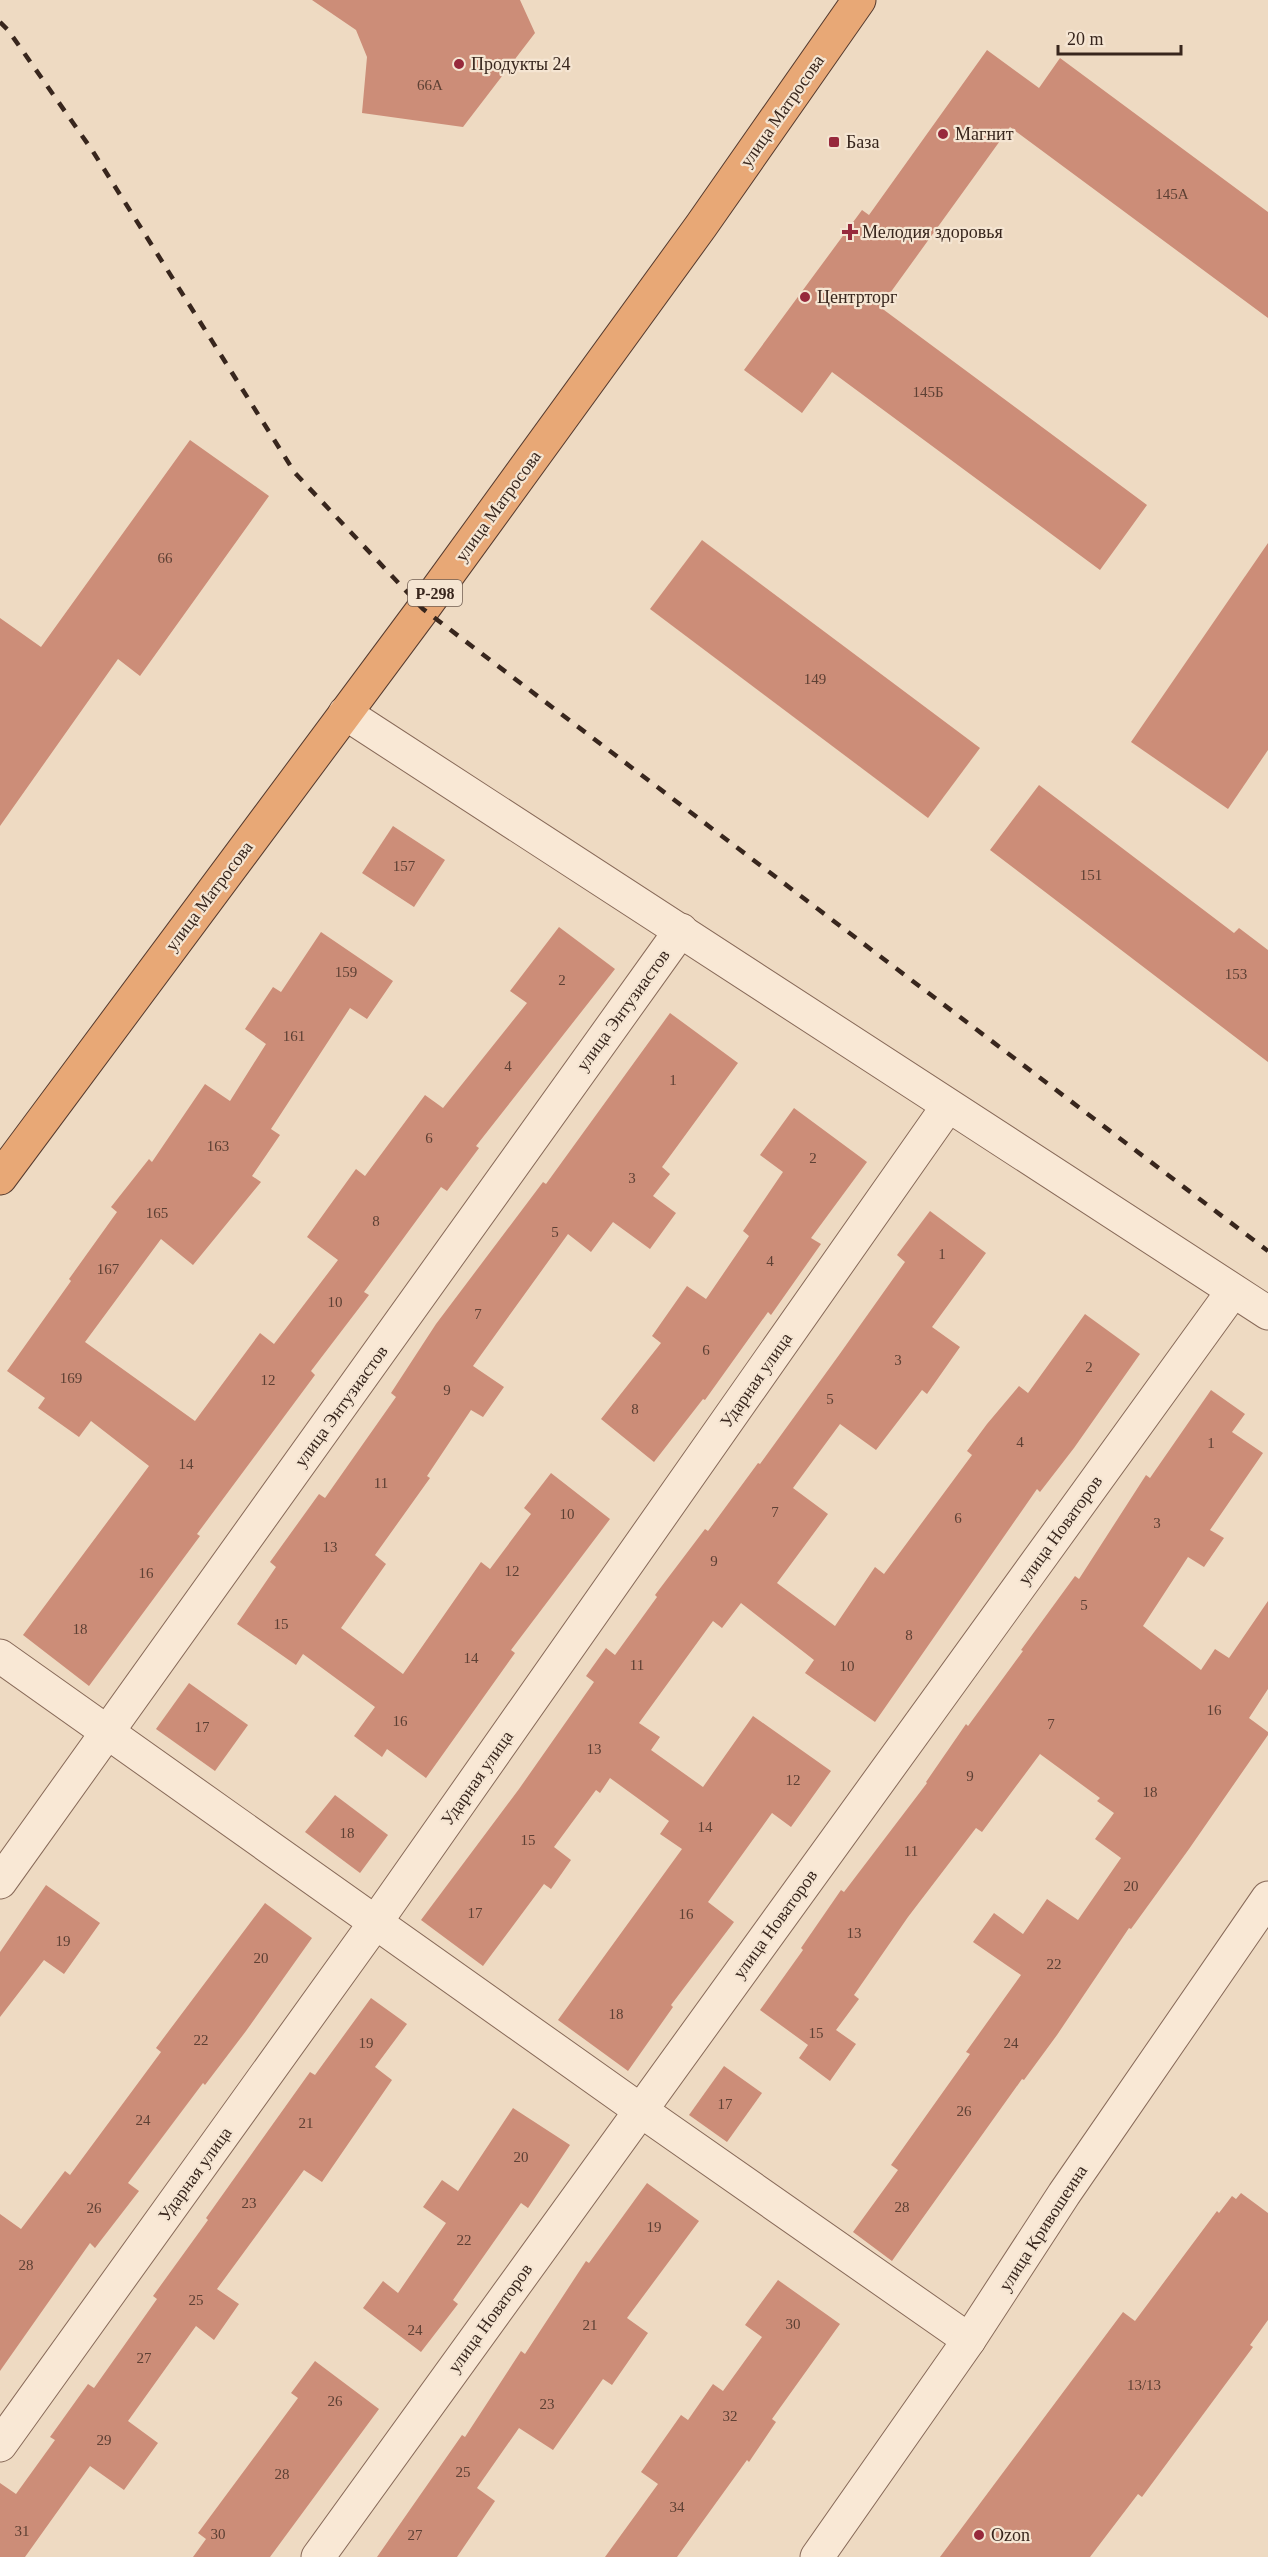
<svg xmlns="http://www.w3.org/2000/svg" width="1268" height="2557" font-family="Georgia,serif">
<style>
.building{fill:#cc8d78}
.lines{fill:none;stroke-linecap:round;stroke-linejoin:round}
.minor-casing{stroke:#886a59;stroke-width:35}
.trunk-casing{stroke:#553a2e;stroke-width:35}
.minor{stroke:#f9e8d5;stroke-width:33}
.trunk{stroke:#e8a876;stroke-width:33}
.rail{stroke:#38261d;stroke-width:4.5;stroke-dasharray:10 10;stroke-linecap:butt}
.poi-dot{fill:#97293c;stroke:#f5e5d2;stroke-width:2}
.labels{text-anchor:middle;stroke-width:4.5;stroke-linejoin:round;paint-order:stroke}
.number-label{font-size:15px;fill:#5d4034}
.shield{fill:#f5e5d2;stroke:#715f53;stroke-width:1.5}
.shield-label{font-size:16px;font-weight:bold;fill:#38261d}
.poi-label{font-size:18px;fill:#38261d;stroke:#f5e5d2;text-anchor:start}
.street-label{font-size:18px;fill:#38261d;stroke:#f5e5d2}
</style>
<rect width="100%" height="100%" fill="#eedac2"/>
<g class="building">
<path d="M312,0h208l15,33 -72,94 -101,-14 5,-56 -11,-27z"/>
<path d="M987,50l52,38 21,-30 208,154v106l-258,-191 -130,180 267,198 -47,65 -268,-198 -30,41 -58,-43 118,-160 7,5z"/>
<path d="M190,440l79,56 -129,180 -22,-17 -118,167v-208l41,29z"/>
<path d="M702,540l278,208 -52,70 -278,-209z"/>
<path d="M1268,543v207l-40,59 -97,-67z"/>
<path d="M1039,785l195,148 5,-5 29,22v112l-278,-212z"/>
<path d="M393,826l52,34 -31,47 -52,-34z"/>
<path d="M559,927l56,42 -139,177 3,2 -32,43 -6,-4 -77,105 5,3 -58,76 4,4 -118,159 3,2 -111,150 -66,-51 126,-169 -58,-45 -12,16 -41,-29 7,-10 -38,-27 64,-90 -2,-2 48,-67 -6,-5 38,-48 3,3 53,-78 25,17 36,-57 -21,-15 28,-42 8,5 40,-60 72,49 -26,38 -17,-11 -79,121 9,6 -28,41 9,6 -68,83 -32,-26 -76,103 110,79 65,-88 14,11 64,-84 -31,-23 49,-68 9,7 60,-81 18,13 84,-105 -17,-12z"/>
<path d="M670,1013l68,50 -76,104 8,7 -17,22 23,17 -26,36 -37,-27 -22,30 -23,-18 -95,132 31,21 -21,30 -12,-7 -44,66 3,2 -55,77 11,9 -45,64 62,46 78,-112 9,7 41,-55 -7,-6 27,-35 59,46 -99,131 4,3 -89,125 -39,-29 -5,8 -28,-21 21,-29 -72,-53 -7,11 -59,-41 39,-57 -6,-5 49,-68 6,4 71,-101 -5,-4 45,-69 107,-142 3,2z"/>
<path d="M794,1108l73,54 -56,76 10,6 -50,71 -3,-3 -63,88 -2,-1 -49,63 -53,-43 60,-76 -9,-7 35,-50 19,13 43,-63 -6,-5 40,-59 -23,-17z"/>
<path d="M930,1211l56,42 -54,74 28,20 -33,47 -5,-4 -46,60 -36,-26 -47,64 35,26 -51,69 58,43 40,-59 9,7 88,-119 -5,-4 20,-27 32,-38 9,7 57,-79 55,40 -66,94 -34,44 -3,-3 -162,233 -70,-49 9,-13 -73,-57 -19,25 -9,-7 -74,102 21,14 -9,13 52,37 50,-71 78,55 -40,56 -19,-14 -64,89 26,20 -63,83 2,2 -45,64 -70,-51 124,-171 -22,-15 9,-13 -59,-43 -10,15 -4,-3 -42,57 17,13 -20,29 -7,-5 -61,82 -62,-46 98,-131 75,-107 -8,-6 20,-28 9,7 42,-58 -2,-2 50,-66 3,2 50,-68 2,1 79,-109 66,-93 -8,-7z"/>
<path d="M1211,1390l34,24 -13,18 31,21 -53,77 14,8 -20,29 -16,-10 -45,69 58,44 14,-21 14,9 39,-57v88l-19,29 19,14v3l-79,114 -58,80 -2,-1 -72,107 -33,45 -2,-1 -130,182 -39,-29 45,-62 -7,-5 79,-111 -4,-2 55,-77 -48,-33 21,-29 29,21 24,-35 31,21 43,-62 -26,-19 19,-26 -17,-12 3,-3 -60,-44 -58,78 -6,-4 -68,89 -54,78 5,4 -23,31 20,14 -26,37 -31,-23 9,-13 -48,-35 43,-60 -2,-2 40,-58 3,2 83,-109 -1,-1 40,-58 2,2 55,-75 -2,-1 54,-74 4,3 67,-104 4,3z"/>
<path d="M189,1683l59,42 -33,46 -59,-42z"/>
<path d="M335,1795l53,40 -28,38 -55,-41z"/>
<path d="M46,1885l54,38 -36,51 -20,-14 -44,57v-65z"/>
<path d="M265,1903l47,35 -66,93 -41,54 -2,-2 -75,100 11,8 -44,57 -5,-5 -90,128v-157l21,15 44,-58 5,4 91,-123 -5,-4z"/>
<path d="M371,1998l36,26 -32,43 17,13 -70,102 -18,-12 -87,119 22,15 -25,36 -18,-14 -68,95 30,22 -34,47 -34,-24 -65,91h-25v-74l16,11 39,-54 -5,-3 38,-53 6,4 63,-89 -4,-3 55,-76 -2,-2 104,-146 5,3z"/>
<path d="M724,2066l38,27 -35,49 -38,-27z"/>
<path d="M513,2108l57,37 -42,63 -7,-5 -68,97 5,4 -37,48 -58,-44 20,-27 15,12 48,-70 -23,-16 19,-27 16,11z"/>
<path d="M647,2183l52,38 -72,97 21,15 -36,52 -9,-6 -50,71 -34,-22 -42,60 18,13 -38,56h-80l85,-122 3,2 56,-86 4,3 61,-93 3,2z"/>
<path d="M1241,2193l27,20v107l-18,25 3,2 -111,150 -4,-3 -48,63h-150l183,-245 12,9 82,-110 2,2 13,-17 4,3z"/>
<path d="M778,2280l62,44 -68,95 4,3 -27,40 -2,-2 -70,97h-72l53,-73 -17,-12 40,-57 7,5 25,-36 10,7 39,-54 -17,-12z"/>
<path d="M315,2361l64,48 -109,148h-77l13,-18 -8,-6 100,-135 -7,-5z"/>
</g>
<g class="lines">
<defs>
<g id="minor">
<path d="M345,713l923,600"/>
<path d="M0,1656l640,454 329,230"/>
<path d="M0,1882l681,-952"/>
<path d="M0,2445l375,-522 573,-817"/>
<path d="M318,2557l915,-1266"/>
<path d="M817,2557l152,-217 95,-146 204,-296"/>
</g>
<path id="trunk" d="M0,1178l423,-569 278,-383 158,-226"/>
</defs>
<use href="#minor" class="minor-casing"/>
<use href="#trunk" class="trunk-casing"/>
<use href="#minor" class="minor"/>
<use href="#trunk" class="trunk"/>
<path class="rail" d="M0,22l8,8 84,120 203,323 128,136 845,642"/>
</g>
<g class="poi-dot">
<circle cx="459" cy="64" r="6"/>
<circle cx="943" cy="134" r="6"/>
<rect x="828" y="136" width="12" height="12" rx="3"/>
<path d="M847 223h6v6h6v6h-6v6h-6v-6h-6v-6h6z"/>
<circle cx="805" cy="297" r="6"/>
<circle cx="979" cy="2535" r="6"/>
</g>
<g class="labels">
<g class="number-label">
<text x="430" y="90">66А</text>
<text x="1172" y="199">145А</text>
<text x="928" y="397">145Б</text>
<text x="165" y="563">66</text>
<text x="815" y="684">149</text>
<text x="404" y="871">157</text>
<text x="1091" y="880">151</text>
<text x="346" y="977">159</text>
<text x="1236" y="979">153</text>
<text x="562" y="985">2</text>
<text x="294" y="1041">161</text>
<text x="508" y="1071">4</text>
<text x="673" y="1085">1</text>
<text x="429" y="1143">6</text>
<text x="218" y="1151">163</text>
<text x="813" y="1163">2</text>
<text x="632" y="1183">3</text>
<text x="157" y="1218">165</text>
<text x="376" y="1226">8</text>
<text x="555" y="1237">5</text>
<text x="942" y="1259">1</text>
<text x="770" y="1266">4</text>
<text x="108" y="1274">167</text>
<text x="335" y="1307">10</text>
<text x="478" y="1319">7</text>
<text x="706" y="1355">6</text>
<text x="898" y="1365">3</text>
<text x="1089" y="1372">2</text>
<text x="71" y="1383">169</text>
<text x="268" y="1385">12</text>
<text x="447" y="1395">9</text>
<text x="830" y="1404">5</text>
<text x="635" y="1414">8</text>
<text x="1020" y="1447">4</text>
<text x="1211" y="1448">1</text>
<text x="186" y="1469">14</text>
<text x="381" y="1488">11</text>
<text x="775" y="1517">7</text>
<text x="567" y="1519">10</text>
<text x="958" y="1523">6</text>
<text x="1157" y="1528">3</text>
<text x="330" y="1552">13</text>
<text x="714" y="1566">9</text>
<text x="512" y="1576">12</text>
<text x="146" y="1578">16</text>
<text x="1084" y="1610">5</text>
<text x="281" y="1629">15</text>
<text x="80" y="1634">18</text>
<text x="909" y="1640">8</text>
<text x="471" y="1663">14</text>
<text x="637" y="1670">11</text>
<text x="847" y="1671">10</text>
<text x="1214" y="1715">16</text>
<text x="400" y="1726">16</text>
<text x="1051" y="1729">7</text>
<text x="202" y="1732">17</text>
<text x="594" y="1754">13</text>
<text x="970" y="1781">9</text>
<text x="793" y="1785">12</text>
<text x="1150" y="1797">18</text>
<text x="705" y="1832">14</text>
<text x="347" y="1838">18</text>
<text x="528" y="1845">15</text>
<text x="911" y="1856">11</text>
<text x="1131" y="1891">20</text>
<text x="475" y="1918">17</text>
<text x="686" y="1919">16</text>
<text x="854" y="1938">13</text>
<text x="63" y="1946">19</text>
<text x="261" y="1963">20</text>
<text x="1054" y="1969">22</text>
<text x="616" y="2019">18</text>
<text x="816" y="2038">15</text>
<text x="201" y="2045">22</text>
<text x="366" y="2048">19</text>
<text x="1011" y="2048">24</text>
<text x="725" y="2109">17</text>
<text x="964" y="2116">26</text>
<text x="143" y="2125">24</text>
<text x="306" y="2128">21</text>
<text x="521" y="2162">20</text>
<text x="249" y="2208">23</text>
<text x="902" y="2212">28</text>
<text x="94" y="2213">26</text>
<text x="654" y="2232">19</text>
<text x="464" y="2245">22</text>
<text x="26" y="2270">28</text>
<text x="196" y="2305">25</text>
<text x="793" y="2329">30</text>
<text x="590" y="2330">21</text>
<text x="415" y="2335">24</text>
<text x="144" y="2363">27</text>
<text x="1144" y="2390">13/13</text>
<text x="335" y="2406">26</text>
<text x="547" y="2409">23</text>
<text x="730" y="2421">32</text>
<text x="104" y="2445">29</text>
<text x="463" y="2477">25</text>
<text x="282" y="2479">28</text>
<text x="677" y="2512">34</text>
<text x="22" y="2536">31</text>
<text x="218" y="2539">30</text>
<text x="415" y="2540">27</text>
</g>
<rect class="shield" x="408" y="580" width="54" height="26" rx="4.5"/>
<g class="shield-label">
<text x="435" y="599">Р-298</text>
</g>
<g class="poi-label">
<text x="471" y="70">Продукты 24</text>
<text x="955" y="140">Магнит</text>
<text x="846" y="148">База</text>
<text x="862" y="238">Мелодия здоровья</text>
<text x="817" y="303">Центрторг</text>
<text x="991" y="2541">Ozon</text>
</g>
<g class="street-label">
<text transform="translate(782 111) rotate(-55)" y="6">улица Матросова</text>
<text transform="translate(498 506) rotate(-54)" y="6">улица Матросова</text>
<text transform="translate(209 896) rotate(-53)" y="6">улица Матросова</text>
<text transform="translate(623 1010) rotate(-54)" y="6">улица Энтузиастов</text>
<text transform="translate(756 1380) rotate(-55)" y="6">Ударная улица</text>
<text transform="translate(341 1406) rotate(-54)" y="6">улица Энтузиастов</text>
<text transform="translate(1060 1530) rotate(-54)" y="6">улица Новаторов</text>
<text transform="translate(477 1778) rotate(-55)" y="6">Ударная улица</text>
<text transform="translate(775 1924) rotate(-54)" y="6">улица Новаторов</text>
<text transform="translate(195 2174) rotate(-54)" y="6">Ударная улица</text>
<text transform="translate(1043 2228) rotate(-57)" y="6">улица Кривошеина</text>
<text transform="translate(490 2318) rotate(-54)" y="6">улица Новаторов</text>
</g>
</g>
<path d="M1058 45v9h123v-9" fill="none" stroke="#38261d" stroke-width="3"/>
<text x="1067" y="45" font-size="18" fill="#38261d" stroke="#f5e5d2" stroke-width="4.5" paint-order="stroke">20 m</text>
</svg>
